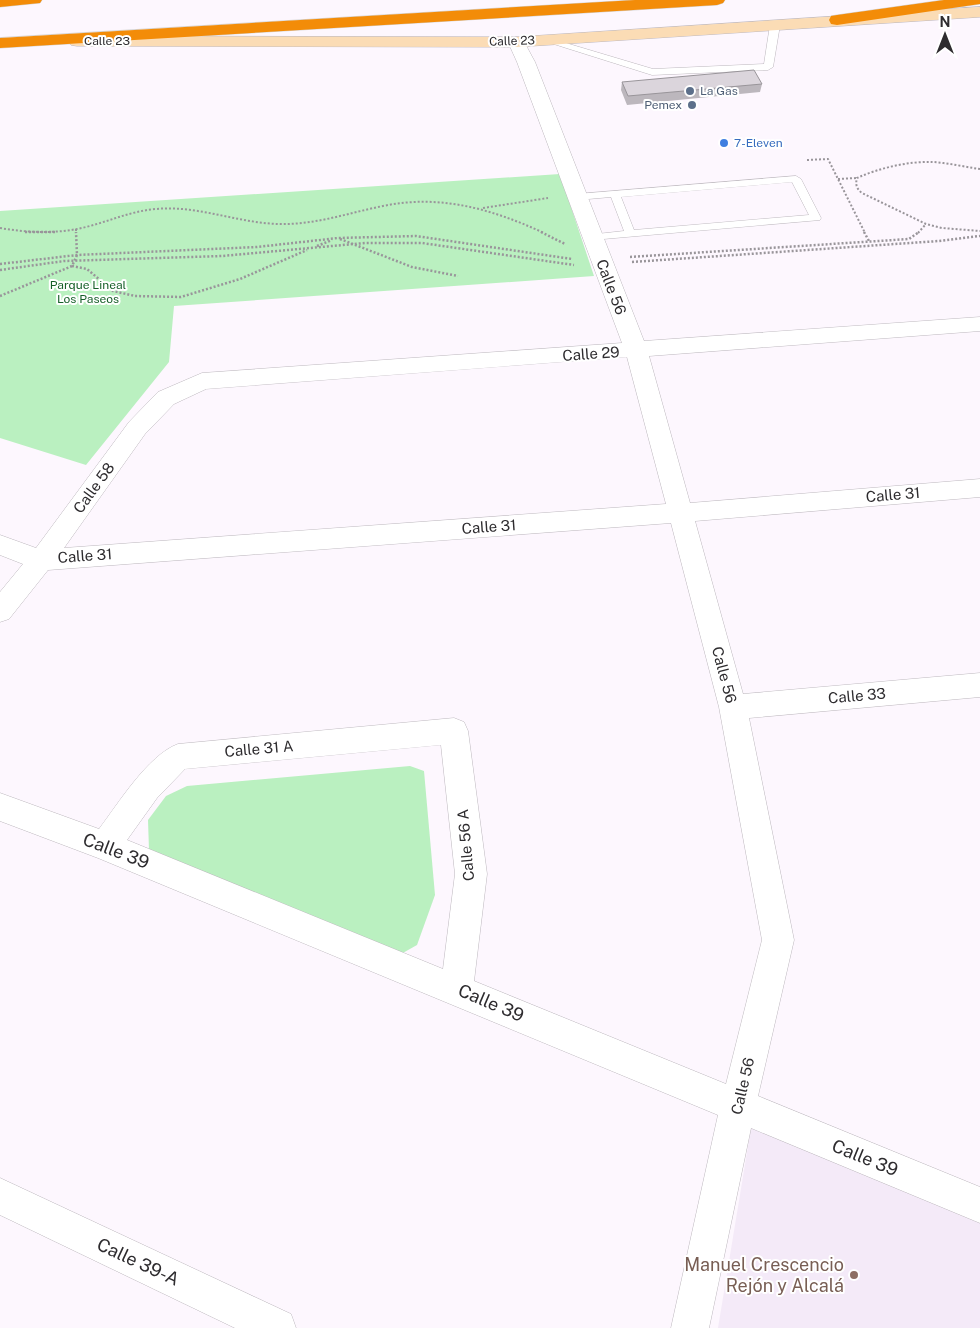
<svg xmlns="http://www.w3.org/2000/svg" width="980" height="1328" font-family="'Public Sans',sans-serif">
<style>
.built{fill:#f4eaf8}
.green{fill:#baf0c0}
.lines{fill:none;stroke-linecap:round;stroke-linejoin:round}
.lane-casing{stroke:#bdb8be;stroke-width:1}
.street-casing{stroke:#bdb8be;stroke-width:1}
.secondary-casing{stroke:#bdb8be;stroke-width:1}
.highway-casing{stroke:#d5d5d5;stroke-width:1}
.path-far1{stroke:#99959a;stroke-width:2;stroke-dasharray:2 2;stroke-linecap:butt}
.path{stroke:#99959a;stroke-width:2.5;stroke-dasharray:2 2;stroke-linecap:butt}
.lane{fill:#fff;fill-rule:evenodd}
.street{fill:#fff;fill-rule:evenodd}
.secondary{fill:#fbdcb5;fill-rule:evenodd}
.highway{fill:#f38c08;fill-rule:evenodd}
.wall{fill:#bcb7bd}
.building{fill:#dbd5dc;stroke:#99959a}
.service-dot{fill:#5c6f8a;stroke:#fff;stroke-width:2}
.shop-dot{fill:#3f7fe0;stroke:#fff;stroke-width:2}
.education-dot{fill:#8d6e63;stroke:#fff;stroke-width:2}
.labels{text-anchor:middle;stroke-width:4;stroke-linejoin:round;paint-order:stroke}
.far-street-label{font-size:12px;fill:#2e2c2f;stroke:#fff}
.far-service-label{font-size:12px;fill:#4e5e75;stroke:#fff;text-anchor:start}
.far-shop-label{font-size:12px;fill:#366cbe;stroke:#fff;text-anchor:start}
.far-park-label{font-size:12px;fill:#165f28;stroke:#fff}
.street-label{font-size:15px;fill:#2e2c2f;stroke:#fff}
.near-street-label{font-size:18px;fill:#2e2c2f;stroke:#fff}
.near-education-label{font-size:18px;fill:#785e54;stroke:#fff;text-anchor:end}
</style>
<rect width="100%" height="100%" fill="#fdf7fe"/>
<path class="built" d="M751,1128l229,95v105h-262z"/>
<g class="green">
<path d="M560,174l34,102 -420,30 -5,56 -83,103 -86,-27v-227z"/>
<path d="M410,766l14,5 11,124 -18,50 -16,9 -252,-104 -1,-30 18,-24 21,-10z"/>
</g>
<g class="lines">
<defs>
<g id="lane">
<path d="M775,22l5,3 -7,42 -5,3 -116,5 -111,-35 2,-2h6l104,31 111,-5 6,-39z"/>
<path d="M796,176l5,3 20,39 -1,2 -228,20 -6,-3 2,-2 36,-4 -13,-34 -34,3 -5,-3 5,-3zM792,182l17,33 -175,15 -13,-33z"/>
</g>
<g id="street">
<path d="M516,37l6,1 13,24 109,279 336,-24v14l-331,25 41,147 290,-24v18l-285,24 48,173 237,-21v24l-231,21 45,222 -36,156 222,91v36l-229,-95 -42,200h-38l47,-213 -620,-257 -98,-37v-28l99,36c19,-25 49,-74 79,-85l276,-26 10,4 4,9 19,143 -13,107 252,103 36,-144 -43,-233 -48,-184 -623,47 -39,49 -9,3v-30l23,-28 -23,-9v-20l36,13 93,-126 29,-30 44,-19 420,-30 -105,-281 -9,-20 2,-4zM627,357l39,147 -602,44 81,-114 29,-30 32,-15zM441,745l14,129 -12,95 -316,-129 30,-42 28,-29z"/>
<path d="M0,1178l291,136 5,14h-61l-235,-113z"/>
</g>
<path id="secondary" d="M980,7v10l-464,30 -439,-1 -6,-1 -2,-4 2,-4 6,-1 439,1z"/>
<g id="highway">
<path d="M0,0h42l-2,3 -40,4z"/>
<path d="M635,0h90l-2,3 -6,2 -717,43v-10z"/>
<path d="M944,0h36v4l-143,21 -6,-1 -2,-4 2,-4 6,-1z"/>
</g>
</defs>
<use href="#lane" class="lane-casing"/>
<use href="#street" class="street-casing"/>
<use href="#secondary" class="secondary-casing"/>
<use href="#highway" class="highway-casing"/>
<g class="path-far1">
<path d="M807,160l21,-1 37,74"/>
<path d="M980,169c-15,-2 -31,-6 -47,-7 -24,-1 -54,6 -76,16 -2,7 0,11 5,15l64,31 16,4 38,3"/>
<path d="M838,179l19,-1"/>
<path d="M483,208l65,-10"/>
<path d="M0,228c29,5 58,6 86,-1 24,-6 45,-16 70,-18 42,-4 81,14 123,15 36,1 69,-11 104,-18 57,-12 109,3 161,27"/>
<path d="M76,229v4"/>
<path d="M918,233l8,-9"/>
</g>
<g class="path">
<path d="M25,232h32"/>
<path d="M541,232l24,12"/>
<path d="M864,232l5,9"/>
<path d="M340,239l72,28 46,9"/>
<path d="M317,246l15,-6"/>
<path d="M630,257l279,-18 10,-7"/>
<path d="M632,262l307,-21 41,-5"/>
<path d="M0,264l77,-9 180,-8 81,-9 78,-2 156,23"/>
<path d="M72,266l15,3 26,22 22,5 46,1 59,-18 67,-29"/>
<path d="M0,270l64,-9 158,-5 143,-13h57l152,22"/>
<path d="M0,296l72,-30 5,-11 -1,-23"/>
</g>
<use href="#lane" class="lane"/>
<use href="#street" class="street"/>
<use href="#secondary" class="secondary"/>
<use href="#highway" class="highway"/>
</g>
<path class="wall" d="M622,82l140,2 -2,8 -133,13 -6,-15z"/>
<path class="building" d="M754,70l8,14 -134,12 -6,-14z"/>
<g class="service-dot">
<circle cx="690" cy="91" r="5"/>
<circle cx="692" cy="105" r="5"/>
</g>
<circle class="shop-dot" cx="724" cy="143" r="5"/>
<circle class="education-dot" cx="854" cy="1275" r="5"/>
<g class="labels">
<g class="far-street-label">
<text x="107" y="45">Calle 23</text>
<text transform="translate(512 41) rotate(-2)" y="4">Calle 23</text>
</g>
<g class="far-service-label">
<text x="700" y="95">La Gas</text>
<text x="682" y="109" text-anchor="end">Pemex</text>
</g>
<g class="far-shop-label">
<text x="734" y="147">7-Eleven</text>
</g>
<g class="far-park-label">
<text x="88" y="289">Parque Lineal<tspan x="88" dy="14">Los Paseos</tspan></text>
</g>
<g class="street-label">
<text transform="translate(611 287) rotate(69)" y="5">Calle 56</text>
<text transform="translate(591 354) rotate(-4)" y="5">Calle 29</text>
<text transform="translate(94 488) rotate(-54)" y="5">Calle 58</text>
<text transform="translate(893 495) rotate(-5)" y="5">Calle 31</text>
<text transform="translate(489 527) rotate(-4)" y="5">Calle 31</text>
<text transform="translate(85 556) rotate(-4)" y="5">Calle 31</text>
<text transform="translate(724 675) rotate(75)" y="5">Calle 56</text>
<text transform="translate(857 696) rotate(-5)" y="5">Calle 33</text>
<text transform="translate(259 749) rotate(-5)" y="5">Calle 31 A</text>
<text transform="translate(466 845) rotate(-95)" y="5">Calle 56 A</text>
<text transform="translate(743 1086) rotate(-77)" y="5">Calle 56</text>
</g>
<g class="near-street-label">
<text transform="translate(116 851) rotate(21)" y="6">Calle 39</text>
<text transform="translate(491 1003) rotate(23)" y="6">Calle 39</text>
<text transform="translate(865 1158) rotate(22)" y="6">Calle 39</text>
<text transform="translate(138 1262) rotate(25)" y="6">Calle 39-A</text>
</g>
<g class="near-education-label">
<text x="844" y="1271">Manuel Crescencio<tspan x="844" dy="21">Rejón y Alcalá</tspan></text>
</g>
</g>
<g transform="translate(945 35)" stroke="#ffffff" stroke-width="4" paint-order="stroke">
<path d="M0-4L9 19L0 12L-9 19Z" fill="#2e2c2f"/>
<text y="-8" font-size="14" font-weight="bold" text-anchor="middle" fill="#2e2c2f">N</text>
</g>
</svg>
